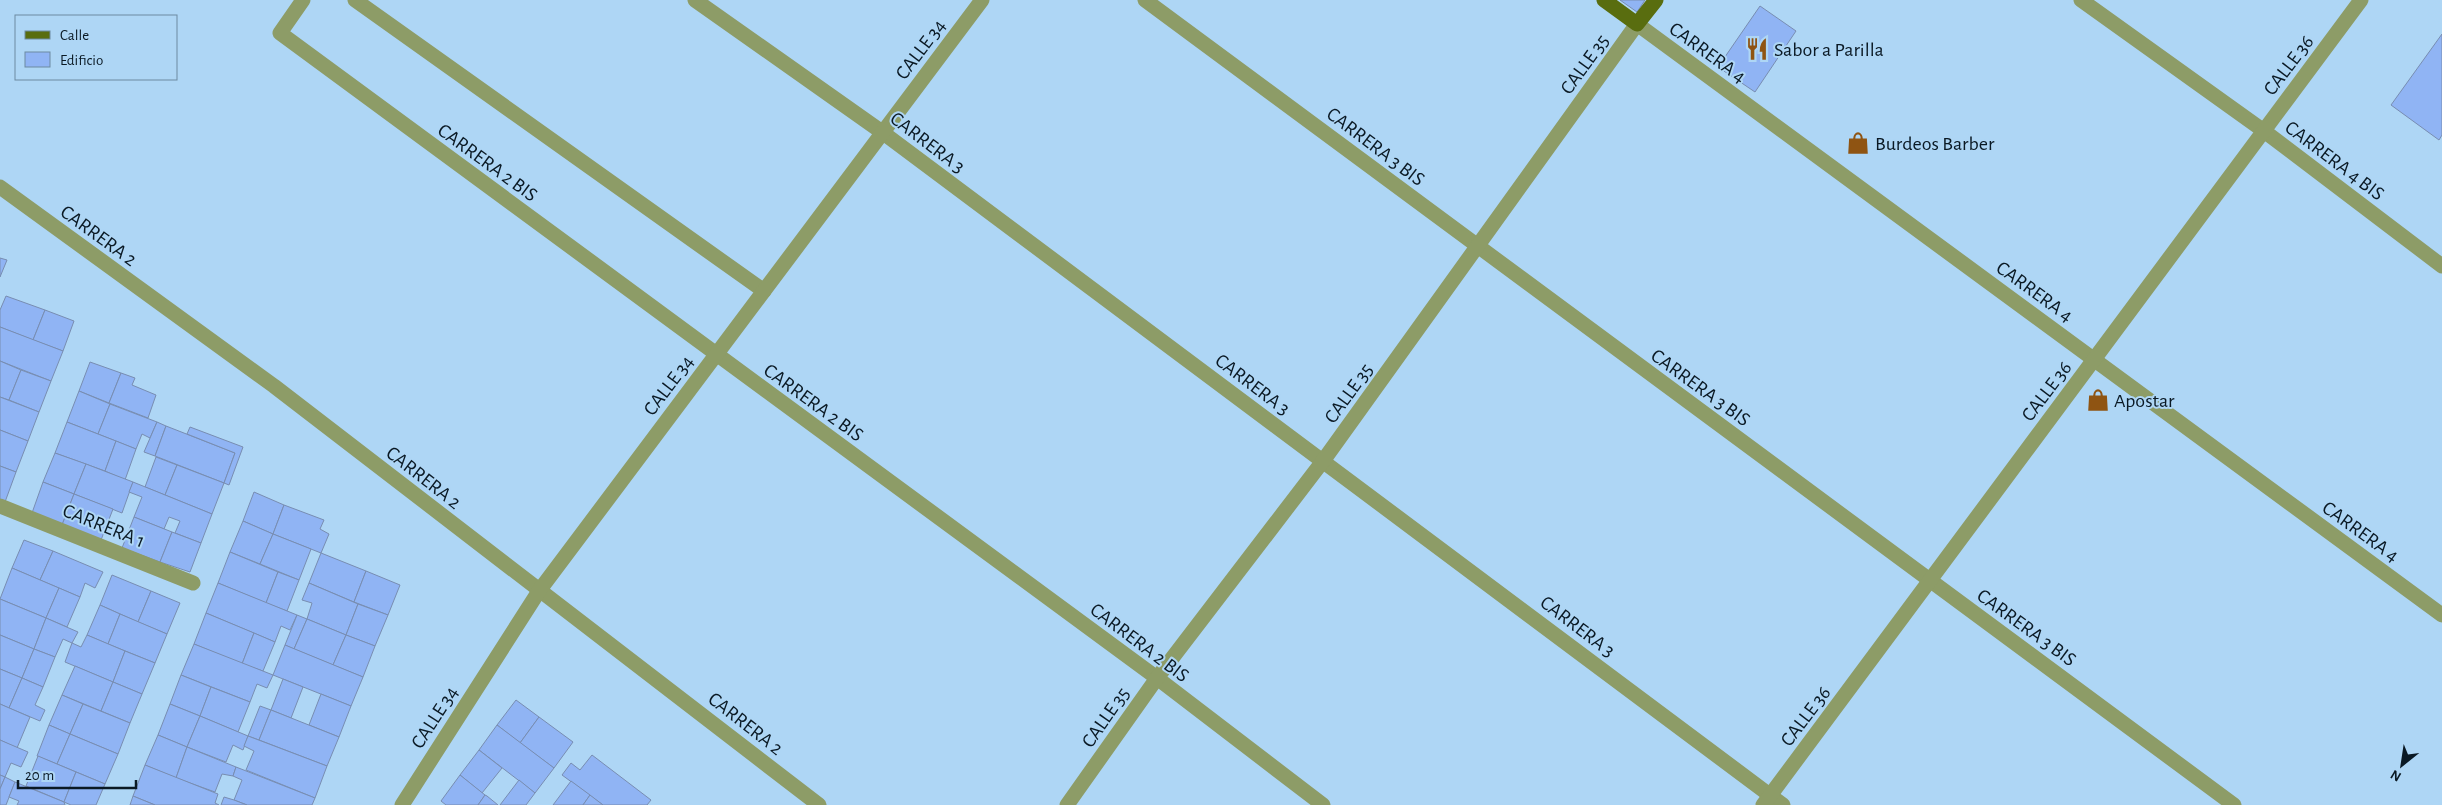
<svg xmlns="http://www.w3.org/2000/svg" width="2442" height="805" font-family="'Alegreya Sans',sans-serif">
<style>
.building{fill:#90b4f4;stroke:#788db1}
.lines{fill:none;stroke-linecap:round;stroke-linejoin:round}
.minor{stroke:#8d9c67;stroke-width:15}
.major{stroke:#596d0f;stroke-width:15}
.labels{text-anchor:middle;stroke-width:4;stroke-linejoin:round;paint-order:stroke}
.street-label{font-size:20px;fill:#0a1924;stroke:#aed6f5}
.poi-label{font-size:20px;fill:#0a1924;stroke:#aed6f5;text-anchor:start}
</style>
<rect width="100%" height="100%" fill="#aed6f5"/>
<g class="building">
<path d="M1620,0h25l-8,12z"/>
<path d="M1760,6l36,25 -41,61 -37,-25z"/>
<path d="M2442,34v101l-3,5 -48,-35z"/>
<path d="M0,258l7,2 -7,17z"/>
<path d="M6,296l39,14 -12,30 -33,-13v-17z"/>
<path d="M45,310l29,11 -11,30 -30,-11z"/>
<path d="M0,327l63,24 -12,30 -51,-20z"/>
<path d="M0,361l21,9 -12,30 -9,-3z"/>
<path d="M90,362l31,11 -12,30 -30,-12z"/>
<path d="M21,370l30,11 -12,31 -30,-12z"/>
<path d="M121,373l14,5 -3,7 24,10 -8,23 -39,-15z"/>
<path d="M79,391l31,13 -12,30 -31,-12z"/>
<path d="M0,397l39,15 -11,29 -28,-11z"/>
<path d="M110,404l47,18 -7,16 -8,-4 -6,15 -38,-15z"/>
<path d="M67,422l49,19 -11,30 -50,-18z"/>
<path d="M157,422l9,4 -11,30 -11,-4z"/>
<path d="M166,426l69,27 -11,30 -69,-27z"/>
<path d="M190,427l53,20 -14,38 -5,-2 11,-30 -48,-19z"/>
<path d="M0,430l28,11 -12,31 -16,-6z"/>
<path d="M116,441l20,8 -11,31 -20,-9z"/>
<path d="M55,453l31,11 -12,30 -31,-12z"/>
<path d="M156,457l21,8 -12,30 -20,-8z"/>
<path d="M86,464l47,18 -11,31 -48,-19z"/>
<path d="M177,465l47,18 -12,31 -47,-19z"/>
<path d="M0,466l16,6 -11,30 -5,-2z"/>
<path d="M43,482l31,12 -12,31 -30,-12z"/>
<path d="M133,482l79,32 -11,29 -26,-10 5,-12 -11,-4 -5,12 -30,-12 8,-20 -13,-5z"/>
<path d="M254,492l30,13 -11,29 -30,-13z"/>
<path d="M74,494l39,15 -12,31 -39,-15z"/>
<path d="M284,505l40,15 -4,9 9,5 -8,19 -48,-19z"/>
<path d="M134,517l38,15 -12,30 -38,-14z"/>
<path d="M243,521l30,13 -13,30 -30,-12z"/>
<path d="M172,532l29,11 -11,29 -30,-10z"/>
<path d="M273,534l38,15 -12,31 -39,-16z"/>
<path d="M24,540l29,11 -13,29 -28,-12z"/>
<path d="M53,551l50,21 -8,16 -10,-5 -5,14 -40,-17z"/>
<path d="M230,552l48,20 -12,31 -48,-20z"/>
<path d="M321,553l45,18 -12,31 -45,-19z"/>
<path d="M12,568l47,20 -13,30 -46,-19z"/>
<path d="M366,571l34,14 -12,30 -34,-13z"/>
<path d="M278,572l21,8 -12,31 -21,-8z"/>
<path d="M112,575l39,16 -13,31 -38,-17z"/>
<path d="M218,583l79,32 -7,15 -9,-4 -6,16 -69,-29z"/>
<path d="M309,583l49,21 -12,31 -39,-16 5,-16 -10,-3z"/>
<path d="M59,588l21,9 -13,30 -21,-9z"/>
<path d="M151,591l29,12 -13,31 -29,-12z"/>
<path d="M0,599l46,19 -12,31 -34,-14z"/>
<path d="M358,604l30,11 -13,31 -29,-11z"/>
<path d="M100,605l20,9 -12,30 -21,-9z"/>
<path d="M206,613l48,20 -12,31 -48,-20z"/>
<path d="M120,614l47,20 -12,29 -47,-19z"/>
<path d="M297,615l10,4 -13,30 -9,-4z"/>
<path d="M46,618l32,14 -6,11 -9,-4 -8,18 -21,-8z"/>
<path d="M307,619l39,16 -13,30 -39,-16z"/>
<path d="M254,633l21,9 -12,29 -21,-7z"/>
<path d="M0,635l34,14 -12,29 -22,-9z"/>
<path d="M87,635l38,16 -12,31 -48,-20 7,-19 9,4z"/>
<path d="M346,635l29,11 -12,31 -30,-12z"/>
<path d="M194,644l79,31 -6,13 -10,-4 -7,18 -69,-27z"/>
<path d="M285,645l78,32 -12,29 -78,-31z"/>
<path d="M34,649l21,8 -12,30 -21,-9z"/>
<path d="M125,651l30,12 -13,31 -29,-12z"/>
<path d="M75,666l38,16 -12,29 -39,-16z"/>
<path d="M0,669l22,9 -13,30 -9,-4z"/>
<path d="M181,675l30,12 -11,29 -30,-12z"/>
<path d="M22,678l21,9 -8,18 10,5 -5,11 -31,-13z"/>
<path d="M283,679l20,8 -12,31 -20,-8z"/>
<path d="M113,682l29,12 -12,29 -29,-12z"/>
<path d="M211,687l39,15 -12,30 -38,-16z"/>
<path d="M321,694l30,12 -12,31 -30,-12z"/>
<path d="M62,695l21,9 -13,30 -21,-9z"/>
<path d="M516,700l23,17 -19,26 -23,-18z"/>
<path d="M0,704l30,13 -13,31 -17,-8z"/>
<path d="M83,704l47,19 -12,31 -48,-20z"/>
<path d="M170,704l30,12 -13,31 -29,-12z"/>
<path d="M260,706l11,4 -12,30 -11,-4z"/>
<path d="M271,710l68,27 -12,29 -68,-26z"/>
<path d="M200,716l48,20 -5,14 -10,-5 -7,17 -39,-15z"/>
<path d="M539,717l34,25 -19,26 -34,-25z"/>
<path d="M49,725l21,9 -13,30 -20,-8z"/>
<path d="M497,725l57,43 -19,25 -56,-43z"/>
<path d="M70,734l48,20 -13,30 -48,-20z"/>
<path d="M158,735l29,12 -11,31 -31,-13z"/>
<path d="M248,736l79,30 -12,32 -69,-28 8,-19 -10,-5z"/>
<path d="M0,740l28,12 -7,15 -10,-4 -6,14 -5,-2z"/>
<path d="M187,747l49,20 -3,9 -11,-2 -7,18 -39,-14z"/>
<path d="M479,750l23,18 -20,25 -22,-18z"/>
<path d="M592,755l59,45 -4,5h-44l-41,-30 9,-12 9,7z"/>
<path d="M38,756l38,16 -12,30 -38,-16z"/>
<path d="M145,765l73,29 -3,9 4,2h-64l-22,-9z"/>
<path d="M236,767l79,31 -3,7h-65l-13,-5 8,-20 -9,-4z"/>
<path d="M76,772l29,12 -9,21h-25l-7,-3z"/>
<path d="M0,775l5,2 -5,12z"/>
<path d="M460,775l25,20 -7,10h-32l-5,-4z"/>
<path d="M5,777l10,5 -9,23h-6v-16z"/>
<path d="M519,780l16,13 -9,12h-26z"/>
<path d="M571,781l19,14 -7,10h-30z"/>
<path d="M15,782l49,20 1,3h-48l2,-4 -10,-4z"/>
<path d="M485,795l2,1 11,9h-20z"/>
<path d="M590,795l13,10h-20z"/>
<path d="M133,796l22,9h-25z"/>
<path d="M224,797l10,3 13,5h-26z"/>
</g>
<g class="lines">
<g class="minor">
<path d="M303,0l-23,33 877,645 166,127"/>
<path d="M355,0l409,291"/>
<path d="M695,0l187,132 901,673"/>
<path d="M1145,0l1089,805"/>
<path d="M2081,0l183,131 178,135"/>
<path d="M0,187l274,199 545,419"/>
<path d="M0,506l193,77"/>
<path d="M402,805l137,-214 443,-591"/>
<path d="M1067,805l90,-127 166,-217 314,-437 805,591"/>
<path d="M1763,805l598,-805"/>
</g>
<path class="major" d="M1604,0l33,24 19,-24"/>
</g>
<defs>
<symbol id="restaurant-bare" viewBox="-9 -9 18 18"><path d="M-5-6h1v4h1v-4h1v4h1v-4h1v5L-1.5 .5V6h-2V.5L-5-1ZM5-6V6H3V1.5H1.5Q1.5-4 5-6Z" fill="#8f5412" stroke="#aed6f5" stroke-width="2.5" paint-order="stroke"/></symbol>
<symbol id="shop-bare" viewBox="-9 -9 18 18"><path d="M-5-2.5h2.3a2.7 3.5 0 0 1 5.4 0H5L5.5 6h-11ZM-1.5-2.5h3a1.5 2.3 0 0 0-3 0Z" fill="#8f5412" stroke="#aed6f5" stroke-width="2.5" paint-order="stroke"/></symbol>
</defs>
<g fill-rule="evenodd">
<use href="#restaurant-bare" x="1741" y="33" width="32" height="32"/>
<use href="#shop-bare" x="1842" y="127" width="32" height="32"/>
<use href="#shop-bare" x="2082" y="384" width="32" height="32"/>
</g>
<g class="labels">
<g class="street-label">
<text transform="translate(920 49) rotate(-53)" y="7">CALLE 34</text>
<text transform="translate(1708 52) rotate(36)" y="7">CARRERA 4</text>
<text transform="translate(1584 64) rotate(-54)" y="7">CALLE 35</text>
<text transform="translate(2288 65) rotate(-53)" y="7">CALLE 36</text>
<text transform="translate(928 142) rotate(37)" y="7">CARRERA 3</text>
<text transform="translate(1376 146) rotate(37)" y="7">CARRERA 3 BIS</text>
<text transform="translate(2335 160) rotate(37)" y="7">CARRERA 4 BIS</text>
<text transform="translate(488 162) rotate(36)" y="7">CARRERA 2 BIS</text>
<text transform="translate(99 235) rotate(36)" y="7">CARRERA 2</text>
<text transform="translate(2035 291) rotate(36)" y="7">CARRERA 4</text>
<text transform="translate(1253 384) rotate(37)" y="7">CARRERA 3</text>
<text transform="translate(668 385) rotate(-53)" y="7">CALLE 34</text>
<text transform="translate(1701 387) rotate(36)" y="7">CARRERA 3 BIS</text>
<text transform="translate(2046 391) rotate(-53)" y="7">CALLE 36</text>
<text transform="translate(1348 393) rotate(-54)" y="7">CALLE 35</text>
<text transform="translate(814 402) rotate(36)" y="7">CARRERA 2 BIS</text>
<text transform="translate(424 477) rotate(38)" y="7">CARRERA 2</text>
<text transform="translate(104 525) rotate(22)" y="7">CARRERA 1</text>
<text transform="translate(2361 531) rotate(36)" y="7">CARRERA 4</text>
<text transform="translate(1578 626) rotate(37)" y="7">CARRERA 3</text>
<text transform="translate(2027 627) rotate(36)" y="7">CARRERA 3 BIS</text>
<text transform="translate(1140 642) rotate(37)" y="7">CARRERA 2 BIS</text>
<text transform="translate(1805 716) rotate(-53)" y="7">CALLE 36</text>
<text transform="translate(434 717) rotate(-57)" y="7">CALLE 34</text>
<text transform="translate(1105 717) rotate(-55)" y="7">CALLE 35</text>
<text transform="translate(746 723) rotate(38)" y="7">CARRERA 2</text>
</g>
<g class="poi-label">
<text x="1774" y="56">Sabor a Parilla</text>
<text x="1875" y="150">Burdeos Barber</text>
<text x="2114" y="407">Apostar</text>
</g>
</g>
<rect x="15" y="15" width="162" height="65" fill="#aed6f5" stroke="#6c8aa1"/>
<rect x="25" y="31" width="25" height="8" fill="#596d0f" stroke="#6c8aa1"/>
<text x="60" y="40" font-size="15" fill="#0a1924">Calle</text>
<rect x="25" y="52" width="25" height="15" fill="#90b4f4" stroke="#6c8aa1"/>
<text x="60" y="65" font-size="15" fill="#0a1924">Edificio</text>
<g transform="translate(2402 765) rotate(210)" stroke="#aed6f5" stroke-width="4" paint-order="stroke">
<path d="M0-4L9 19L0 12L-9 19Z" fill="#0a1924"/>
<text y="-8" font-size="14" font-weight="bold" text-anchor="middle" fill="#0a1924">N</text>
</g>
<path d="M18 780v8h118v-8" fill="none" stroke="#0a1924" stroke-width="2.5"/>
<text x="25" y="780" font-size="15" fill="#0a1924" stroke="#aed6f5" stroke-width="4" paint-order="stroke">20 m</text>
</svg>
